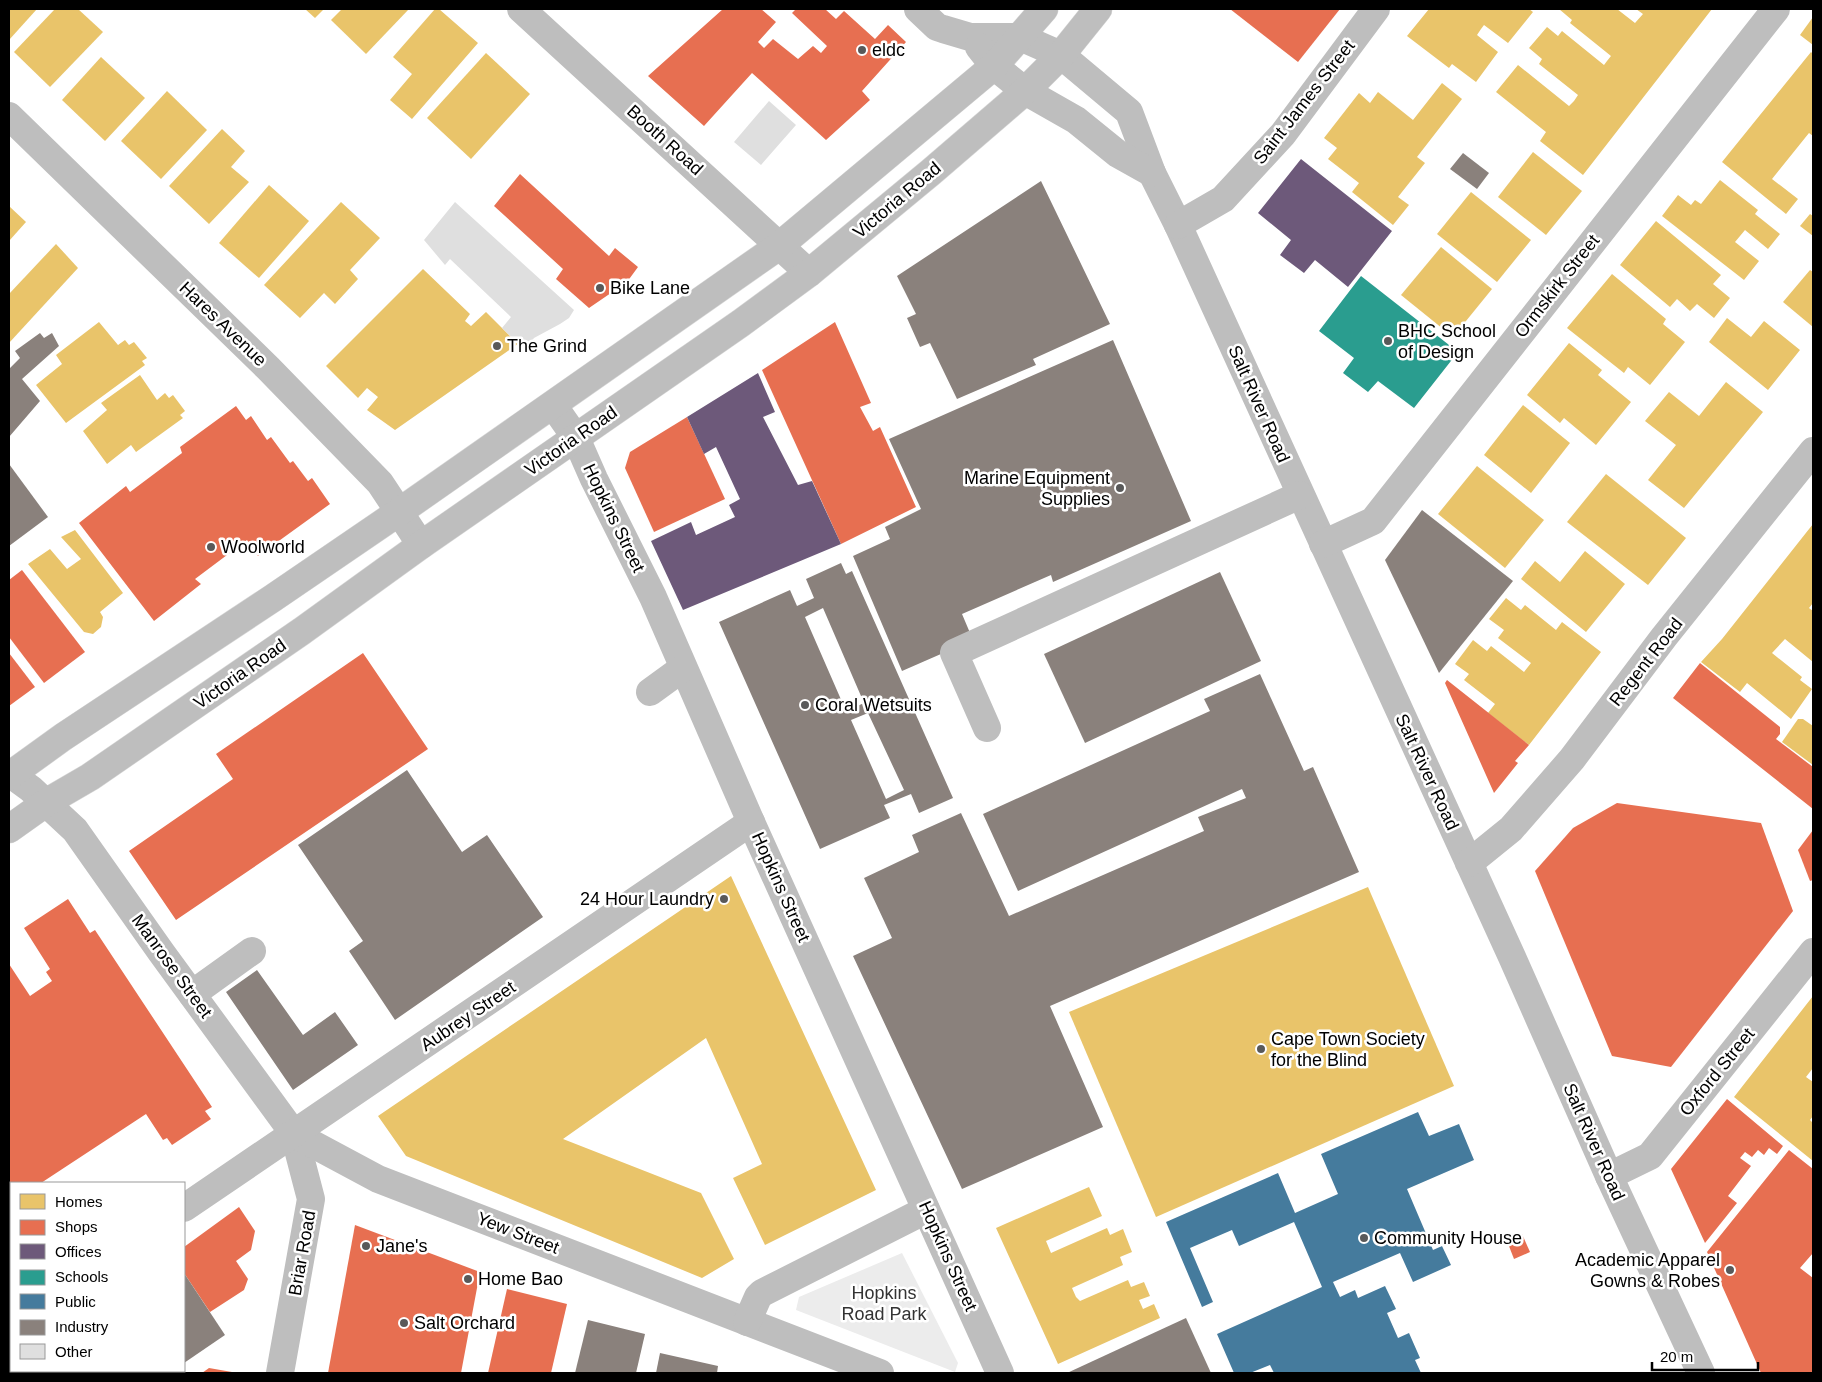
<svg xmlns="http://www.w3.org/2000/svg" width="1822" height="1382" font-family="Arial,sans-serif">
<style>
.green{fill:#ececec}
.homes{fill:#e9c46a}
.shops{fill:#e76f51}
.offices{fill:#6d597a}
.schools{fill:#2a9d8f}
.public{fill:#457b9d}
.industry{fill:#8a817c;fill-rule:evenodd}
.building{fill:#dfdfdf}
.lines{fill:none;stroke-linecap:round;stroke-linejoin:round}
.major-casing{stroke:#dbdbdb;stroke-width:29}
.minor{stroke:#bebebe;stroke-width:28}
.major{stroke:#bebebe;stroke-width:28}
.poi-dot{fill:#595959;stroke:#fff;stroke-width:2}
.labels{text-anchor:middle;stroke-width:5;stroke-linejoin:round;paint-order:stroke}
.poi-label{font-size:18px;fill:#000;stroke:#fff;text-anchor:start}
.street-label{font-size:18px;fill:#000;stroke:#fff}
.park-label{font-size:18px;fill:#333;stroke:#fff}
</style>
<rect width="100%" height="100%" fill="#fff"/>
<path class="green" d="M902,1253l56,110 -3,9 -159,-62 3,-13z"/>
<g class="homes">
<path d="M9,9h28l-28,31z"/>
<path d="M55,9h23l25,23 -53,55 -36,-35z"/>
<path d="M305,9h19l-9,9z"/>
<path d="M342,9h67l-43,45 -35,-34z"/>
<path d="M435,9h4l39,34 -66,76 -22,-19 22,-26 -19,-17z"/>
<path d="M1429,9h100l4,3 -25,31 -24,-18 -3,4 -4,6 21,17 -22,30 -24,-18 -3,4 -42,-32z"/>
<path d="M1559,9h58l18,14 8,-9 -7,-5h76l-129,166 -43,-34 6,-9 -50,-40 22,-27 51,41 5,-5 4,-6 -39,-31 3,-5 -13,-11 18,-21 11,9 4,-5 42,34 3,-4 4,-5 -41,-33 2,-3z"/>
<path d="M1813,17v28l-13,-10z"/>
<path d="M1811,52l2,2v82l-4,-3 -37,46 26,20 -12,15 -64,-52z"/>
<path d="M486,53l44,41 -59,65 -44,-41z"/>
<path d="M101,57l44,41 -40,43 -43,-41z"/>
<path d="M1442,83l20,16 -45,58 8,6 -27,34 11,8 -16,20 -41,-33 7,-9 -31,-24 9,-11 -13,-10 35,-45 11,10 8,-11 35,28z"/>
<path d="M167,91l40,39 -46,49 -40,-38z"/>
<path d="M222,129l23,22 -14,16 18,15 -40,42 -40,-38z"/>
<path d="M1533,152l49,39 -36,44 -48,-38z"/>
<path d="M1720,180l38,30 -3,4 25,20 -12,15 -23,-19 -10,12 24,19 -15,19 -82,-64 16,-21 13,10 4,-5 6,4z"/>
<path d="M269,185l40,36 -50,57 -40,-35z"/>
<path d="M1471,192l60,48 -34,42 -60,-48z"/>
<path d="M341,202l39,36 -30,32 8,9 -23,25 -11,-11 -24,25 -36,-33z"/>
<path d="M9,206l17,16 -17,19z"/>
<path d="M1810,214l3,2v20l-13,-10z"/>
<path d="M1656,221l65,54 -8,9 17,14 -16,20 -17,-14 -7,7 -13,-12 -7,8 -50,-42z"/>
<path d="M56,244l22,24 -69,75v-49z"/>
<path d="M1441,247l51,42 -39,48 -52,-42z"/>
<path d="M423,269l47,45 -5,7 6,5 15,-14 32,32 -123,86 -28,-20 11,-13 -11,-9 -9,10 -32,-32z"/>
<path d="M1810,270l3,2v55l-30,-25z"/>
<path d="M1612,274l54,45 -3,5 22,18 -35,43 -22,-18 -4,6 -57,-45z"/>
<path d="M1727,318l24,19 13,-16 36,29 -32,40 -59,-48z"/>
<path d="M99,322l19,23 7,-5 4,5 5,-3 13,16 -5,3 3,4 -79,58 -30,-38 26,-21 -6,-9z"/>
<path d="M1569,343l33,27 -4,5 33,27 -35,43 -32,-27 -4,5 -33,-28z"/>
<path d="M140,375l17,25 8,-7 4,5 4,-3 12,16 -5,4 3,3 -47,34 -5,-7 -24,19 -24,-33 24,-21 -6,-7z"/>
<path d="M1726,382l37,30 -79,96 -36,-28 28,-35 -31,-24 24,-29 30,24z"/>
<path d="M1523,405l47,38 -39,50 -47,-38z"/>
<path d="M1477,466l67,54 -39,48 -67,-54z"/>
<path d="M1606,474l80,64 -38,47 -81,-63z"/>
<path d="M1813,524v79l-4,5 4,3v51l-28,-23 -13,14 30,24 -2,3 12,9 -21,30 -44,-36 -7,9 -39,-30 21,-23z"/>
<path d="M75,530l48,63 -23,19 3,5 -2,10 -8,7 -9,-2 -56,-68 22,-15 17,20 14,-10 -20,-22z"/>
<path d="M1585,551l40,33 -39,48 -65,-53 14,-18 25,21z"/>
<path d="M1506,598l15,12 4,-5 31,25 6,-8 39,30 -72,93 -41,-32 7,-9 -31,-24 5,-6 -14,-10 18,-24 14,11 4,-5 33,26 7,-9 -33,-25 6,-8 -15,-11z"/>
<path d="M1798,719h5l10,7v39l-31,-23z"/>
<path d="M731,876l145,314 -111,55 -32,-67 29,-14 -56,-126 -143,101 138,54 33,66 -32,19 -296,-122 -28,-40z"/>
<path d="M1368,887l86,199 -298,131 -87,-205z"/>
<path d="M1813,996v72l-7,9 7,5v34l-3,4 3,3v38l-79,-64z"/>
<path d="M1089,1187l13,29 -56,25 5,12 56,-25 3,7 13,-6 9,23 -12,5 3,8 -51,23 4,9 4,4 48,-21 3,7 13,-5 6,14 -11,4 4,9 11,-5 6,14 -102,46 -62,-136z"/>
</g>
<g class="shops">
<path d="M723,9h38l15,13 -18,20 6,6 9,-9 25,20 15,-13 8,7 6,-7 -35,-33 4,-4h29l11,10 8,-8 31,28 13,-14 18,17 -44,49 8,9 -44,40 -74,-67 -48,53 -56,-50z"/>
<path d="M1230,9h110l-42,53z"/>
<path d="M520,174l89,82 6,-8 23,19 -11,15 -38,26 -33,-29 7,-10 -69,-63z"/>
<path d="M835,322l36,81 -11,4 13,24 7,-4 36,80 -75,37 -79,-174z"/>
<path d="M236,406l10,14 5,-4 16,24 4,-3 19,26 3,-2 15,20 4,-3 18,26 -72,52 -11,-16 -52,39 6,5 -47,37 -75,-98 47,-37 4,6 52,-39 -2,-6z"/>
<path d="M687,417l38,82 -71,33 -29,-64 5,-16z"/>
<path d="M22,570l63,82 -41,31 -35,-46v-57z"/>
<path d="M9,653l26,34 -26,19z"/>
<path d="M363,653l65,96 -252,171 -47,-69 104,-72 -17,-25z"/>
<path d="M1700,663l80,64v7l-4,5 37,28v42l-140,-111z"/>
<path d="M1447,680l82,65 -14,16 3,2 -24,30 -49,-110z"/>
<path d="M1617,803l144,20 32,88 -122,156 -59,-11 -77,-185 38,-43z"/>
<path d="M1813,830v50l-3,1 -12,-31z"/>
<path d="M68,899l22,34 5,-3 117,177 -7,4 6,8 -39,26 -5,-7 -4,2 -17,-26 -105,69h-30v20l-2,2v-241l21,32 22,-15 -6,-9 4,-3 -26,-41z"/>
<path d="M1727,1099l56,47 -6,8 -8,-6 -5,7 -6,-5 -6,7 -7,-5 -5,6 11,8 -23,30 9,7 -32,40 -34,-74z"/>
<path d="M1789,1150l24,19v84l-13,15 13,10v95h-52l-54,-121z"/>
<path d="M239,1207l16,24 -4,19 -15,11 12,18 -4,11 -34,22 -26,-39v-26z"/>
<path d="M355,1225l125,47 -19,101h-133z"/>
<path d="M1522,1234l8,18 -16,7 -7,-18z"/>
<path d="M507,1289l60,15 -16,69h-63z"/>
<path d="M209,1368l23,4v1h-30z"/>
</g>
<g class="offices">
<path d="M1301,159l91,72 -44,56 -33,-27 -11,13 -24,-18 11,-15 -33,-27z"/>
<path d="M758,373l17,39 -12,5 35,68 14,-4 29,63 -158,66 -32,-69 40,-19 5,13 39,-18 -6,-12 11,-6 -24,-52 -12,7 -17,-37z"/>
</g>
<path class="schools" d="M1361,276l97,76 -44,56 -36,-27 -10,11 -25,-19 11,-15 -35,-27z"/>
<path class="public" d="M1418,1112l11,24 30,-12 15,36 -67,29 26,61 9,-4 9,19 -38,17 -13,-29 -67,29 7,15 15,-7 3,8 27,-12 11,23 -9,4 11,25 11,-5 11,25 -5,2 6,13h-147l-4,-8 -20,8h-16l-17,-39 105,-47 -28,-65 -55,24 -7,-16 -42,18 23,54 -11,5 -36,-85 112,-49 17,40 43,-19 -17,-40z"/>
<g class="industry">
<path d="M1463,153l26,20 -12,16 -27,-20z"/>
<path d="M1041,181l69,143 -77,35 3,6 -79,34 -27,-56 -10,4 -13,-29 9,-4 -19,-38z"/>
<path d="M40,333l4,5 8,-5 7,13 -37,33 18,22 -31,36v-68l11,-11 -5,-7z"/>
<path d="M1113,340l78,181 -138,61 -2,-7 -89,39 11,26 -71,31 -49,-115 37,-17 -5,-12 36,-18 -32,-70z"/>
<path d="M9,464l39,53 -39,29z"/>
<path d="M1422,510l91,71 -74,92 -54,-113z"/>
<path d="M841,563l5,11 6,-3 101,227 -34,15 -8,-19 -27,11 6,13 -70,31 -101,-227 71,-32 7,16 17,-8 -8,-19zM823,608l41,95 -18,8 -41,-94zM868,713l36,77 -18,9 -35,-79z"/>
<path d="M1220,572l41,89 -176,82 -41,-89z"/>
<path d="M1260,674l44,97 9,-4 46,105 -309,134 53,121 -141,62 -109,-233 39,-18 -28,-60 55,-26 -7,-17 49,-22 48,103 195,-85 -6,-14 48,-19 -4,-9 -224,102 -35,-77 227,-103 -6,-12z"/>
<path d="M407,770l55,82 25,-17 56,82 -148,103 -46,-69 14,-10 -65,-96z"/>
<path d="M257,970l46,65 32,-23 23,33 -65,45 -67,-98z"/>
<path d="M184,1273l41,62 -41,28z"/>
<path d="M1186,1318l25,55h-144z"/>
<path d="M588,1320l57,14 -9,39h-61z"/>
<path d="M660,1353l58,13 -1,7h-61z"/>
<path d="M11,1366v5h162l-4,2h-160v-6z"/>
</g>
<g class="building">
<path d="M769,101l27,24 -35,40 -27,-23z"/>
<path d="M455,202l119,108 -5,8 -9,6 -26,14 -9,12 -23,-22 9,-11 -61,-58 -5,6 -21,-25z"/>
</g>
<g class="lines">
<defs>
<g id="major">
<path d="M9,776l54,-39 210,-139 126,-86 380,-266 215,-180 50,-57"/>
<path d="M9,829l38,-27 43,-25 212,-146 119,-86 320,-222 68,-50 122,-101 94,-81 36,-36 37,-46"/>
</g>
</defs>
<use href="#major" class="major-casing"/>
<g class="minor">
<path d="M521,9l288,264"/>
<path d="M918,9l19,18 6,2 27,8h50l41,18 68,57 23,61 26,52 334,732 97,219 92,197"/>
<path d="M979,47l15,19 31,25 51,29 42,34 34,19"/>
<path d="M9,116l259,252 112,115 41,62"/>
<path d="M1178,225l45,-26 60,-65 93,-125"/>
<path d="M553,405l23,33 18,41 59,118 98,225 249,551"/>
<path d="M1323,544l50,-23 403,-512"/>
<path d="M650,692l33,-24"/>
<path d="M987,728l-33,-75 346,-158"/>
<path d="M9,773l22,16 44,41 86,122 133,182 17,65 -31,174"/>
<path d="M1469,863l42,-34 61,-70 92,-122 149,-186"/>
<path d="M192,994l60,-43"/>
<path d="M294,1134l84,45 502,194"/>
<path d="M1609,1176l41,-20 163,-204"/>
<path d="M184,1208l567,-386"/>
<path d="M747,1322l11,-25 4,-4 164,-83"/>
<path d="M9,1325l2,-2"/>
</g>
<use href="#major" class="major"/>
</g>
<g class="poi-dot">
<circle cx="862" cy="50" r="5"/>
<circle cx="600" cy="288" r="5"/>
<circle cx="1388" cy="341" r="5"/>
<circle cx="497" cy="346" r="5"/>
<circle cx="1120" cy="488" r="5"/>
<circle cx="211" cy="547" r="5"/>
<circle cx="805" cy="705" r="5"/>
<circle cx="724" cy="899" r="5"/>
<circle cx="1261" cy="1049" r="5"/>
<circle cx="1364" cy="1238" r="5"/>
<circle cx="366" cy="1246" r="5"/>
<circle cx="1730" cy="1270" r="5"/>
<circle cx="468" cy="1279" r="5"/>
<circle cx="404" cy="1323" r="5"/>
</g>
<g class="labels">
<g class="poi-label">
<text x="872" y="56">eldc</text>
<text x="610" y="294">Bike Lane</text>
<text x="1398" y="337">BHC School<tspan x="1398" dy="21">of Design</tspan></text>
<text x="507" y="352">The Grind</text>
<text x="1110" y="484" text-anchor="end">Marine Equipment<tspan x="1110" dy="21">Supplies</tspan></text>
<text x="221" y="553">Woolworld</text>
<text x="815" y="711">Coral Wetsuits</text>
<text x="714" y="905" text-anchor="end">24 Hour Laundry</text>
<text x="1271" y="1045">Cape Town Society<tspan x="1271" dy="21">for the Blind</tspan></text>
<text x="1374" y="1244">Community House</text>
<text x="376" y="1252">Jane's</text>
<text x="1720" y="1266" text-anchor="end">Academic Apparel<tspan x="1720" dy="21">Gowns &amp; Robes</tspan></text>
<text x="478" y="1285">Home Bao</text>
<text x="414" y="1329">Salt Orchard</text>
</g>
<g class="street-label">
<text transform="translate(1304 102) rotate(-52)" y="6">Saint James Street</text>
<text transform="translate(665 140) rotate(42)" y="6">Booth Road</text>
<text transform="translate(897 200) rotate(-40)" y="6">Victoria Road</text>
<text transform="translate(1557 286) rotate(-52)" y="6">Ormskirk Street</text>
<text transform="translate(223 324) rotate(44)" y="6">Hares Avenue</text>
<text transform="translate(1259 404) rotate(66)" y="6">Salt River Road</text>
<text transform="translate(571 441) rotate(-35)" y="6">Victoria Road</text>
<text transform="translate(614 518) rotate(64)" y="6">Hopkins Street</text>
<text transform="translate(1646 662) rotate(-52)" y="6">Regent Road</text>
<text transform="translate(240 674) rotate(-35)" y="6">Victoria Road</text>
<text transform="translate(1427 772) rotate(65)" y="6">Salt River Road</text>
<text transform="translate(781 887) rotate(66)" y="6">Hopkins Street</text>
<text transform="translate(172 966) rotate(54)" y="6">Manrose Street</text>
<text transform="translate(468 1016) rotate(-34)" y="6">Aubrey Street</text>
<text transform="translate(1717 1072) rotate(-51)" y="6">Oxford Street</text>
<text transform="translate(1594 1142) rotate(66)" y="6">Salt River Road</text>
<text transform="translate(518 1233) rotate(21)" y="6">Yew Street</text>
<text transform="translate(302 1253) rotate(-80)" y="6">Briar Road</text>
<text transform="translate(948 1256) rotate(66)" y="6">Hopkins Street</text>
</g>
<g class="park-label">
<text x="884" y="1299">Hopkins<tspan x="884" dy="21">Road Park</tspan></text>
</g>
</g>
<rect width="1822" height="1382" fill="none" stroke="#000000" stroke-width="20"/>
<rect x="10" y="1182" width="175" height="190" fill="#ffffff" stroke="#999999"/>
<rect x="20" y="1194" width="25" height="15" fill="#e9c46a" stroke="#999999"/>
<text x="55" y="1207" font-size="15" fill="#000000">Homes</text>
<rect x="20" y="1220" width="25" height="15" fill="#e76f51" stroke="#999999"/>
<text x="55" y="1232" font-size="15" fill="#000000">Shops</text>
<rect x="20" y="1244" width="25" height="15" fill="#6d597a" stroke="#999999"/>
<text x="55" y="1257" font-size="15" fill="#000000">Offices</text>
<rect x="20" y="1270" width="25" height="15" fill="#2a9d8f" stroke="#999999"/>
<text x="55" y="1282" font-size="15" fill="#000000">Schools</text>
<rect x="20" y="1294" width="25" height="15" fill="#457b9d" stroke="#999999"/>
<text x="55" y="1307" font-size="15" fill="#000000">Public</text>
<rect x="20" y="1320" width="25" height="15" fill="#8a817c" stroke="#999999"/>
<text x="55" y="1332" font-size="15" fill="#000000">Industry</text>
<rect x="20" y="1344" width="25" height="15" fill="#dfdfdf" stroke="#999999"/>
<text x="55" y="1357" font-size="15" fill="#000000">Other</text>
<path d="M1652 1362v8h106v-8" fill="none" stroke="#000000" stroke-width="2.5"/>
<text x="1660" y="1362" font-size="15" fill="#000000" stroke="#ffffff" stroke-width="4" paint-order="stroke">20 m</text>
</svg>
